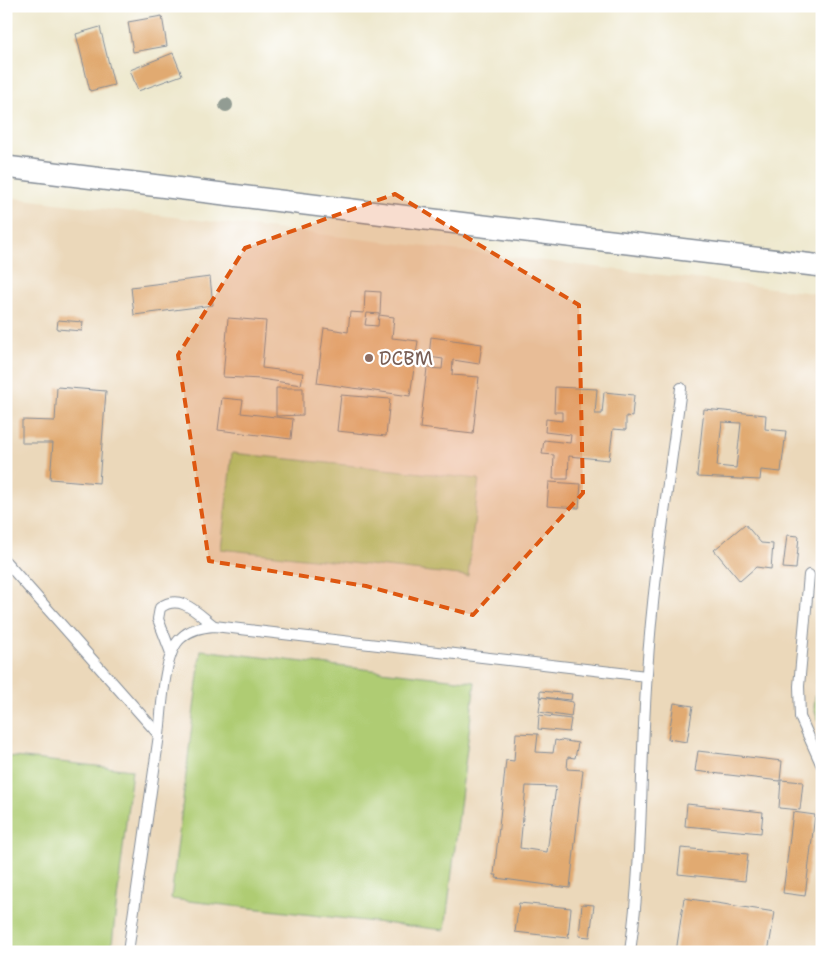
<svg xmlns="http://www.w3.org/2000/svg" width="828" height="958" font-family="'Shantell Sans',sans-serif">
<style>
.built{fill:#ebd8ba}
.green{fill:#afcc73;stroke:#657e68}
.building{fill:#e1aa71;fill-rule:evenodd}
.lines{fill:none;stroke-linecap:round;stroke-linejoin:round}
.lane-casing{stroke:#848c96;stroke-width:12}
.street-casing{stroke:#848c96;stroke-width:24}
.lane{stroke:#fff;stroke-width:10}
.street{stroke:#fff;stroke-width:21}
.tree{fill:#929c93}
.marked{fill:#de5710;fill-opacity:0.2;stroke:#de5710;stroke-width:4;stroke-dasharray:10 6;stroke-linejoin:round}
.education-dot{fill:#8d6e63;stroke:#fff;stroke-width:2}
.labels{text-anchor:middle;stroke-width:4.5;stroke-linejoin:round;paint-order:stroke}
.education-label{font-size:19px;fill:#785e54;stroke:#fff;text-anchor:start}
</style>
<rect width="100%" height="100%" fill="#fff"/>
<filter id="ink" filterUnits="userSpaceOnUse"><feTurbulence type="fractalNoise" baseFrequency=".02" numOctaves="2"/><feDisplacementMap in="SourceGraphic" scale="10" xChannelSelector="R" yChannelSelector="G"/><feConvolveMatrix kernelMatrix="1 2 1 2 8 2 1 2 1" color-interpolation-filters="sRGB"/></filter>
<filter id="wash" filterUnits="userSpaceOnUse"><feTurbulence type="fractalNoise" baseFrequency=".0096" numOctaves="4" result="noise"/><feDisplacementMap in="SourceGraphic" scale="20" xChannelSelector="R" yChannelSelector="G"/><feGaussianBlur stdDeviation="1.12" result="paint"/><feColorMatrix in="noise" values="0 0 0 0 0 0 0 0 0 0 0 0 0 0 0 0 0 1.4 0 .05"/><feComposite in="paint" operator="in"/></filter>
<g filter="url(#wash)">
<rect width="100%" height="100%" fill="#eee8cd"/>
<path class="built" d="M6,197l816,97v658h-816z"/>
<g class="green">
<path d="M232,453l247,26 -11,97 -247,-27z"/>
<path d="M822,630v103l-8,-25z"/>
<path d="M201,650l274,32 -30,248 -274,-31z"/>
<path d="M6,756l126,14 -21,182h-105z"/>
</g>
<g id="blocks">
<g class="building">
<path d="M162,16l5,30 -34,6 -5,-30z"/>
<path d="M100,27l14,58 -24,6 -14,-57z"/>
<path d="M173,53l9,22 -44,16 -8,-21z"/>
<path d="M210,277l3,28 -79,10 -3,-28z"/>
<path d="M365,291l16,1 -1,22 -13,-1 -2,12 13,1 1,-11 15,2 -2,21 26,3 -8,55 -93,-13 7,-55 24,4 2,-20 14,1z"/>
<path d="M228,318l38,3 -4,47 41,5 -2,12 -40,-6 -38,-2z"/>
<path d="M58,320l25,2 -1,9 -25,-2z"/>
<path d="M431,337l51,7 -3,20 -26,-4 -1,15 27,2 -6,57 -53,-6 7,-60 15,1 1,-10 -14,-2z"/>
<path d="M57,387l49,4 -7,92 -49,-4 3,-36h-31v-23l33,1z"/>
<path d="M555,387l42,2 -2,25h7l2,-22 30,3 -2,22 -6,-1v14l-13,-1 -4,31 -40,-4 -1,23h-15l1,-24 -12,-1 2,-14 26,3 1,-8 -26,-3 1,-13 16,2v-9h-8z"/>
<path d="M276,388h27v27l-27,1z"/>
<path d="M341,395l49,4 -4,37 -49,-5z"/>
<path d="M222,398l21,2 -2,13 52,6 -2,20 -73,-9z"/>
<path d="M704,409l62,6 -1,14 21,2 -5,41 -20,-2 -1,10 -62,-3 -1,-2zM722,422l19,1 -5,45 -19,-2z"/>
<path d="M549,482l32,2 -2,24 -32,-2z"/>
<path d="M745,524l16,19 12,1 -2,25 -15,-2 -16,14 -26,-31z"/>
<path d="M787,535l12,1 -3,33 -13,-1z"/>
<path d="M540,691l32,3 -1,6 -31,-3z"/>
<path d="M541,697l32,5 -2,15 -32,-5z"/>
<path d="M674,703l19,3 -6,36 -19,-3z"/>
<path d="M539,715l32,4 -2,13 -31,-3z"/>
<path d="M516,733l22,1 -2,18 17,1 2,-13 4,1 1,-1 18,3 -3,15 -7,-1 -1,12 16,1 -13,118 -74,-10 1,-3h-3l12,-115 8,1zM526,786l30,1 -9,65 -27,-4z"/>
<path d="M698,751l84,10 -2,20 -85,-10z"/>
<path d="M781,780l22,2 -3,28 -21,-2z"/>
<path d="M687,804l76,8 -2,21 -76,-7z"/>
<path d="M793,812l22,3 -10,81 -22,-3z"/>
<path d="M681,848l67,6 -3,27 -67,-7z"/>
<path d="M684,898l91,14 -7,40h-92z"/>
<path d="M519,903l52,5 -3,30 -53,-6z"/>
<path d="M582,904l12,1 -4,32 -11,-1z"/>
</g>
</g>
</g>
<g filter="url(#ink)">
<use href="#blocks" fill-opacity="0" stroke="#848c96" stroke-width="1"/>
<g class="lines">
<defs>
<g id="lane">
<path d="M6,562l153,173 -31,217"/>
<path d="M809,575l-10,111 1,31 22,49"/>
<path d="M171,653l-13,-34 2,-11c20,-16 38,6 54,18"/>
<path d="M159,735c3,-24 4,-82 22,-97 9,-9 21,-11 33,-12l432,50"/>
<path d="M630,952c13,-93 10,-186 17,-279 6,-96 22,-191 34,-285"/>
</g>
<path id="street" d="M6,167l452,56 364,43"/>
</defs>
<use href="#lane" class="lane-casing"/>
<use href="#street" class="street-casing"/>
<use href="#lane" class="lane"/>
<use href="#street" class="street"/>
</g>
<circle class="tree" cx="226" cy="105" r="7"/>
</g>
<path class="marked" d="M395,194l184,111 4,188 -110,122 -107,-29 -157,-25 -31,-206 67,-107z"/>
<circle class="education-dot" cx="369" cy="358" r="5"/>
<g class="labels">
<g class="education-label">
<text x="379" y="365">DCBM</text>
</g>
</g>
<rect width="828" height="958" fill="none" stroke="#fff" stroke-width="25"/>
</svg>
